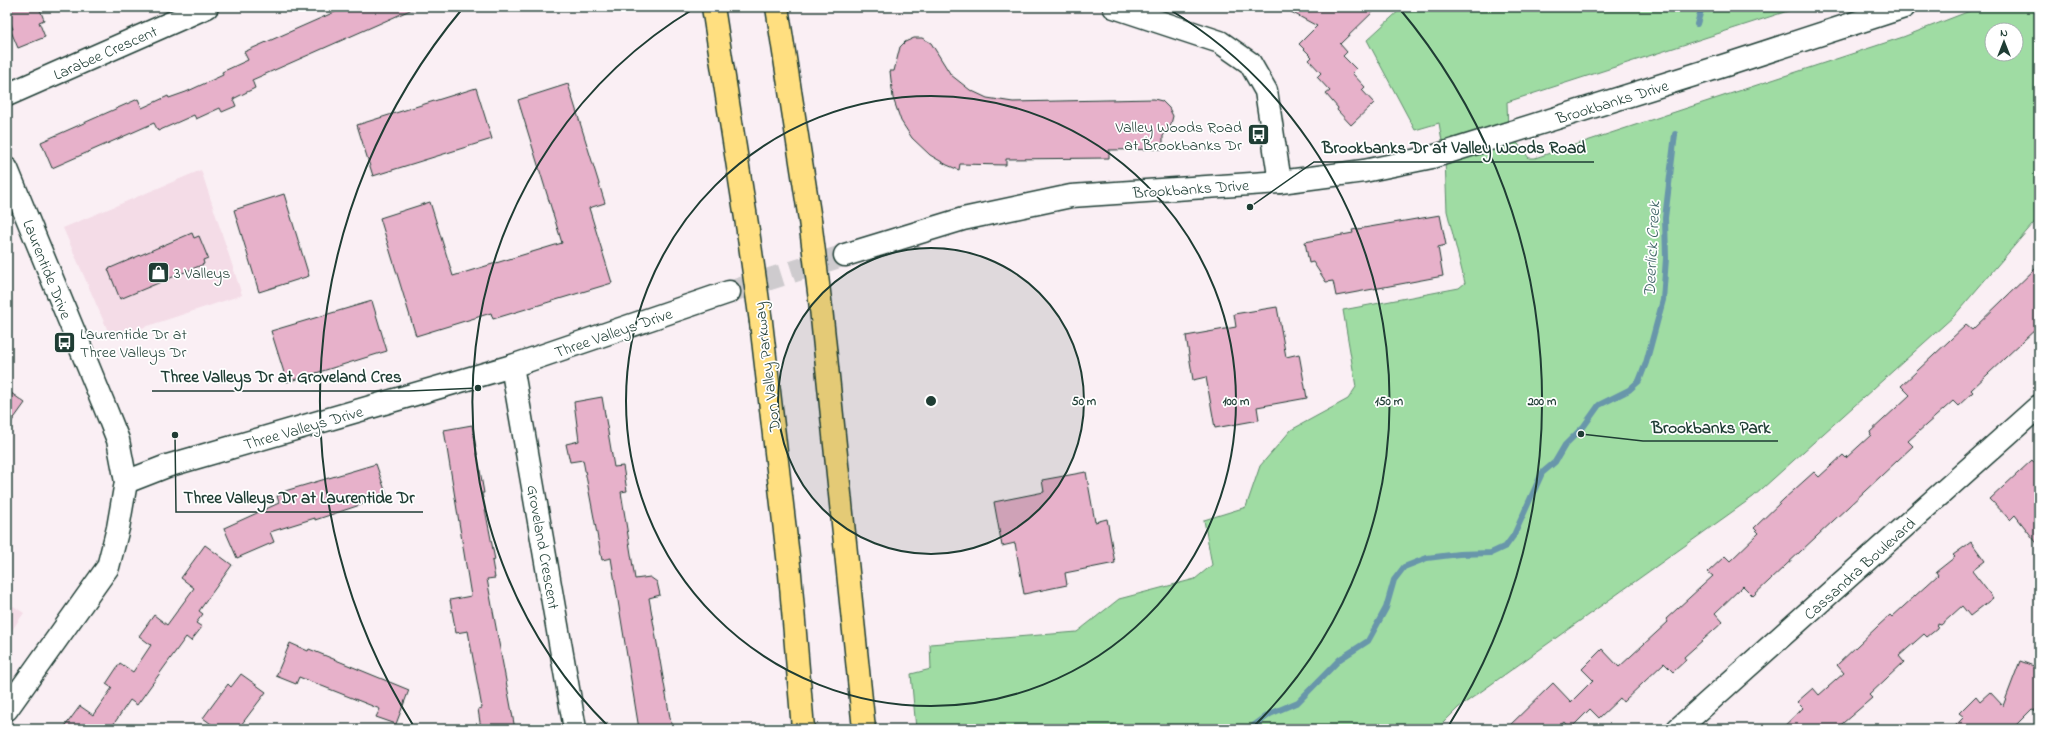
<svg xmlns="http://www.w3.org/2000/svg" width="2046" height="736" font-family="'Indie Flower',sans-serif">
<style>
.built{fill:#f4dce7}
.green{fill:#9fdca3;stroke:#5f8c6c;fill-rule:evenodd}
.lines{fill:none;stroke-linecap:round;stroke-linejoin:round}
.stream{stroke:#6896aa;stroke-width:6}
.building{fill:#e7b1ca;stroke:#1f3d34}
.minor-tunnel{stroke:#cecbce;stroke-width:22;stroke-dasharray:22 11;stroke-linecap:butt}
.minor-casing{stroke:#1f3d34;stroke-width:25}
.highway-casing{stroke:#1f3d34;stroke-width:25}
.minor{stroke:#fff;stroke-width:22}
.highway{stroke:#ffdf80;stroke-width:22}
.highway-bridge-casing{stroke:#1f3d34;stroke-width:25;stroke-linecap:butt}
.highway-bridge{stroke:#ffdf80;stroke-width:22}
.ring{fill:none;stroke:#1f3d34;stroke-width:2}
.labels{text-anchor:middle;stroke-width:3.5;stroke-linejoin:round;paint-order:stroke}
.street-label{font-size:16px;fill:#1f3d34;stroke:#fff}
.poi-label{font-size:16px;fill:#1f3d34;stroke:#fff;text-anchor:start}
.water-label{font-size:17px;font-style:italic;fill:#3e6265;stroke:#fff}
.centre{fill:#1f3d34;stroke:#fff;stroke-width:2}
.ring-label{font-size:12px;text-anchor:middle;font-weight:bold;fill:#1f3d34;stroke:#fff;stroke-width:3.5;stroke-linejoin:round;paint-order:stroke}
.leader{fill:none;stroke:#1f3d34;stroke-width:1.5}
.callout-dot{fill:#1f3d34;stroke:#fff;stroke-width:1.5}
.callout-label{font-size:17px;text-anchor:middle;font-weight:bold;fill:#1f3d34;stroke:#fff;stroke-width:3.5;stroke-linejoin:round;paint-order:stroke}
</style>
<rect width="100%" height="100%" fill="#faeff4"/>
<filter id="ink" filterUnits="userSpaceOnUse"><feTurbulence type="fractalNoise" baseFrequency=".025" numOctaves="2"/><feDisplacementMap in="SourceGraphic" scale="8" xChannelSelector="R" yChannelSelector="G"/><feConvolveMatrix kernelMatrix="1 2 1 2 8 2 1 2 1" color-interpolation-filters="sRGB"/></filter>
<g filter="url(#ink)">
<g class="built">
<path d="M201,170l41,125 -131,43 -48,-110z"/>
<path d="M7,602l17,11 -17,24z"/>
</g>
<path class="green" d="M1403,7h397l-293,95 1,29 21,27h6l368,-121 77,-30h59v210l-85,99 -201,181 -295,211 -21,21h-521l-5,-55 20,-5 -1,-25 147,-12 42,-33 76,-20 17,-14 -8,-45 42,-13 14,-41 31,-36 57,-31 8,-12 -13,-77 116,-22 6,-5 -18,-72 -2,-52 -6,-36 -24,7 -48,-90zM1992,30h24v24h-24z"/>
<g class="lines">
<g class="stream">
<path d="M1697,24l5,-17"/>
<path d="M1249,729l21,-15 28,-12 42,-43 28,-18 18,-33 8,-28 10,-13 23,-9 32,-4 32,-1 15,-7 8,-11 28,-62 13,-11 10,-17 19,-19 15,-21 30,-15 10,-9 7,-18 17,-63 3,-42 -1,-40 10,-84"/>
</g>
</g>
<g class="building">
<path d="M7,7h32l5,13 -5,2 6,15 -27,11 -8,-19h3l-6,-15z"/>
<path d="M346,7h71l-165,73 3,8 -22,11 3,7 -14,6 -2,-4 -24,11 -2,-4 -36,16 -4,-8 -102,45 -11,-26 97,-43 4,9 26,-12 1,2 17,-6 37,-17 -1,-3 26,-12 -4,-8z"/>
<path d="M1282,7h96l-38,37 7,8 -4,4 13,13 -4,4 13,14 -3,3 12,13 -23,22 -14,-15 1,-2 -12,-14 4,-3 -13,-14 4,-4 -12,-13 3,-3 -13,-13 18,-18z"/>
<path d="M914,38h8l9,5 20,32 19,15 17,8 26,4 141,-3 8,2 7,7 4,8 -3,12 -7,8v13l-54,1v8l-103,1v6l-46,-1 -1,6 -12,-5 -17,-10 -18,-17 -11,-17 -8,-23 -3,-27h4l6,-24 5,-5z"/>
<path d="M568,84l37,119 -16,5 23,75 -119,36 -2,-6 -75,23 -36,-118 50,-16 23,74 109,-33 -44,-143z"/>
<path d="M476,88l16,51 -119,37 -16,-51z"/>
<path d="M284,194l25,82 -50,16 -25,-82z"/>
<path d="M1440,215l6,30 -8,2 5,29 -107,20 -3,-15 -7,1 -13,-20 -4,1 -4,-21 48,-9 -1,-3z"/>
<path d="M192,233l2,5 5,-2 9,22 -5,2 1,4 -84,35 -12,-30z"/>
<path d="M2039,265v61l-68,64 2,2 -15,14 -5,-5 -45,40 5,5 -160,150 -10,-10 -28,27 8,9 -39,35 2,3 -13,12 -9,-9 -41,39 -3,-4 -21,20 -9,-9 -20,20 -6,-7 -8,7h-50l47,-46 18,19 22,-22 -11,-11 20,-20 17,18 49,-45 -2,-3 47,-43 -5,-4 17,-16 5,5 29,-28 -5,-5 30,-29 30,-27 5,5 24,-22 3,3 25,-23 -1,-3 40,-37 -9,-9 65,-61 6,5z"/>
<path d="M372,301l15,50 -100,31 -16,-51z"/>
<path d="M1277,307l9,50 13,-3 8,44 -50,9 2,13 -44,8 -9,-51 -13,3 -7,-44 50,-9 -2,-13z"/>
<path d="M7,390l18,13 -18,25z"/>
<path d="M602,397l12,70 9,-1 4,25 -6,1 14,87 15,-2 7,5 3,13 -11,3 23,131h-33l-28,-171 -9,2 -19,-100 -13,2 -4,-18 13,-3 -5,-39z"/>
<path d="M472,425l12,68h-2l13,67 -3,1 3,17 -8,1 28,150h-34l-3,-20 4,-1 -14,-77 -12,2 -6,-33 21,-4 -27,-166z"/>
<path d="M2032,460l7,8v78l-24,-31 -5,5 -20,-21z"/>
<path d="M376,464l11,32 -72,24v-2l-45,14 4,10 -37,16 -13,-30 55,-25 -2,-7 9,-3 -1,-2z"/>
<path d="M1086,472l9,50 12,-3 8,44 -50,10 2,12 -43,9 -9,-51 -13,3 -8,-44 50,-10 -2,-12z"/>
<path d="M1971,542l14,19 -13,10 21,27 -23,18 -8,-10 -21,19 -3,-1 -1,5 -10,8 -3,-3 -25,22 5,6 -35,33 3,3 -36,31h-55l22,-21 -6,-6 16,-14 6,7 25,-22 -7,-8 41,-39 12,-11 2,2 46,-42 -2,-3 19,-15 -2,-2z"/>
<path d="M205,545l27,20 -33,46 4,3 -7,9 6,4 -11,14 -5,-4 -49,68 -7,-5 -19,28 1,1h-49l17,-23 13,9 19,-27 -6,-4 14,-21 13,9 18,-27 -12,-9 15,-21 13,10 27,-37 -13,-10z"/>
<path d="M290,643l18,8 1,-2 100,41 -13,34 -20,-7 4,-8 -81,-32 -3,7 -20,-8z"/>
<path d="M2020,661l19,7v44l-7,-3 -20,20h-60l12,-12 -5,-4 17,-17 4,5 10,-9 13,14z"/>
<path d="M241,674l25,18 -28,37h-20l-15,-11 25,-34 3,3z"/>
</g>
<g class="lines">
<path class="minor-tunnel" d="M729,292l116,-37"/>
<defs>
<g id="minor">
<path d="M1114,7l106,35 30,21 16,28 14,91"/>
<path d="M7,95l200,-88"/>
<path d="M7,169l97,236 14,35 8,42 -8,46 -10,39 -101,142"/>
<path d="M845,255l118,-36 108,-23 209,-14 84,-11 68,-14 297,-93 175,-57"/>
<path d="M512,366l63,363"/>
<path d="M126,482l41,-16 345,-100 217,-74"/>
<path d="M1678,729l361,-323"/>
</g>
<g id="highway">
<path d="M713,7l35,224"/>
<path d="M777,7l33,213"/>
<path d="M821,308l43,421"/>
<path d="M761,322l29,252 13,155"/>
</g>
</defs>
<use href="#minor" class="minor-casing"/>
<use href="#highway" class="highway-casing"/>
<use href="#minor" class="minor"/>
<use href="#highway" class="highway"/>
<defs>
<g id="highway-bridge">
<path d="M810,220l11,88"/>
<path d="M748,231l13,91"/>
</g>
</defs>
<use href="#highway-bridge" class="highway-bridge-casing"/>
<use href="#highway-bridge" class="highway-bridge"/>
</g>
</g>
<circle cx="931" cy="401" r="153" fill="#1f3d34" fill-opacity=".12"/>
<g class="ring">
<circle cx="931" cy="401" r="153"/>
<circle cx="931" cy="401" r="305"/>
<path d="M610 728A458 458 0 0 1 695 8M1167 8A458 458 0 0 1 1252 728"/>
<path d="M413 725A611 611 0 0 1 463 8M1399 8A611 611 0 0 1 1449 725"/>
</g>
<defs>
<symbol id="bus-square" viewBox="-11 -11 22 22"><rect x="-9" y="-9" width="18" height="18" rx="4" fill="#1f3d34" stroke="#fff"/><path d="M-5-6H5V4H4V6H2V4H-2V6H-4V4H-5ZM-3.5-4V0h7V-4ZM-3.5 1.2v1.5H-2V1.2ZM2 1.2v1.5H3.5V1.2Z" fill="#fff"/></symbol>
<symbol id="shop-square" viewBox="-11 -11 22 22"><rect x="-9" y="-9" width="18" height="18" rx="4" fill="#1f3d34" stroke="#fff"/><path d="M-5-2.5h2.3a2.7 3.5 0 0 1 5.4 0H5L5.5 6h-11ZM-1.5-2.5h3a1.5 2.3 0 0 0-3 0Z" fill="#fff"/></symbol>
</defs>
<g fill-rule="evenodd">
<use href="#bus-square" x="1246" y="122" width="25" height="25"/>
<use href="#shop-square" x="146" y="260" width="25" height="25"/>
<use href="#bus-square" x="52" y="330" width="25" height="25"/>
</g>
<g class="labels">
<g class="street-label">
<text transform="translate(105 52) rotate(-24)" y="6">Larabee Crescent</text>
<text transform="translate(1612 101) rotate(-17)" y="6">Brookbanks Drive</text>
<text transform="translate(1191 188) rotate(-4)" y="6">Brookbanks Drive</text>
<text transform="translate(48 269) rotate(68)" y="6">Laurentide Drive</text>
<text transform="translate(613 332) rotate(-19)" y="6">Three Valleys Drive</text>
<text transform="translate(766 367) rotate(-97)" y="6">Don Valley Parkway</text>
<text transform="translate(303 427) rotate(-16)" y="6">Three Valleys Drive</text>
<text transform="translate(544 547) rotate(80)" y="6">Groveland Crescent</text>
<text transform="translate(1859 568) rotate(-42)" y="6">Cassandra Boulevard</text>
</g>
<g class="poi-label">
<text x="1242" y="132" text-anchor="end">Valley Woods Road<tspan x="1242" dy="18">at Brookbanks Dr</tspan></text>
<text x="174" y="278">3 Valleys</text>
<text x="80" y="339">Laurentide Dr at<tspan x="80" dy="18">Three Valleys Dr</tspan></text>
</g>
<g class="water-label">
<text transform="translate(1651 249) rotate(-87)" y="6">Deerlick Creek</text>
</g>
</g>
<circle cx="931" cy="401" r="6" class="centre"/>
<g class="ring-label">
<text x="1084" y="405">50 m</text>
<text x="1236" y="405">100 m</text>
<text x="1389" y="405">150 m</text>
<text x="1542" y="405">200 m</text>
</g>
<path class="leader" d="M1250 207L1314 162H1594M478 388L409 391H152M1581 434L1643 441H1778M175 435L176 512H423"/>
<g class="callout-dot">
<circle cx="1250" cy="207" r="4"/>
<circle cx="478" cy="388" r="4"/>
<circle cx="1581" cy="434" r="4"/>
<circle cx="175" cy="435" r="4"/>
</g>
<g class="callout-label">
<text x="1454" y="153">Brookbanks Dr at Valley Woods Road</text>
<text x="281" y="382">Three Valleys Dr at Groveland Cres</text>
<text x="1711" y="433">Brookbanks Park</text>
<text x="299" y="503">Three Valleys Dr at Laurentide Dr</text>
</g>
<rect width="2046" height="736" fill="none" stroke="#fff" stroke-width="24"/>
<rect x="12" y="12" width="2022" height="712" fill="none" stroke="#1f3d34" stroke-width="1.5" filter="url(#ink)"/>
<g transform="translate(2004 42)"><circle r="19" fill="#ffffff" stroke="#a5b1ae"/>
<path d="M0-3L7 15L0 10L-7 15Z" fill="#1f3d34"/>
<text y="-6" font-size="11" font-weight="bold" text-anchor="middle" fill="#1f3d34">N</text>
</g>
</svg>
